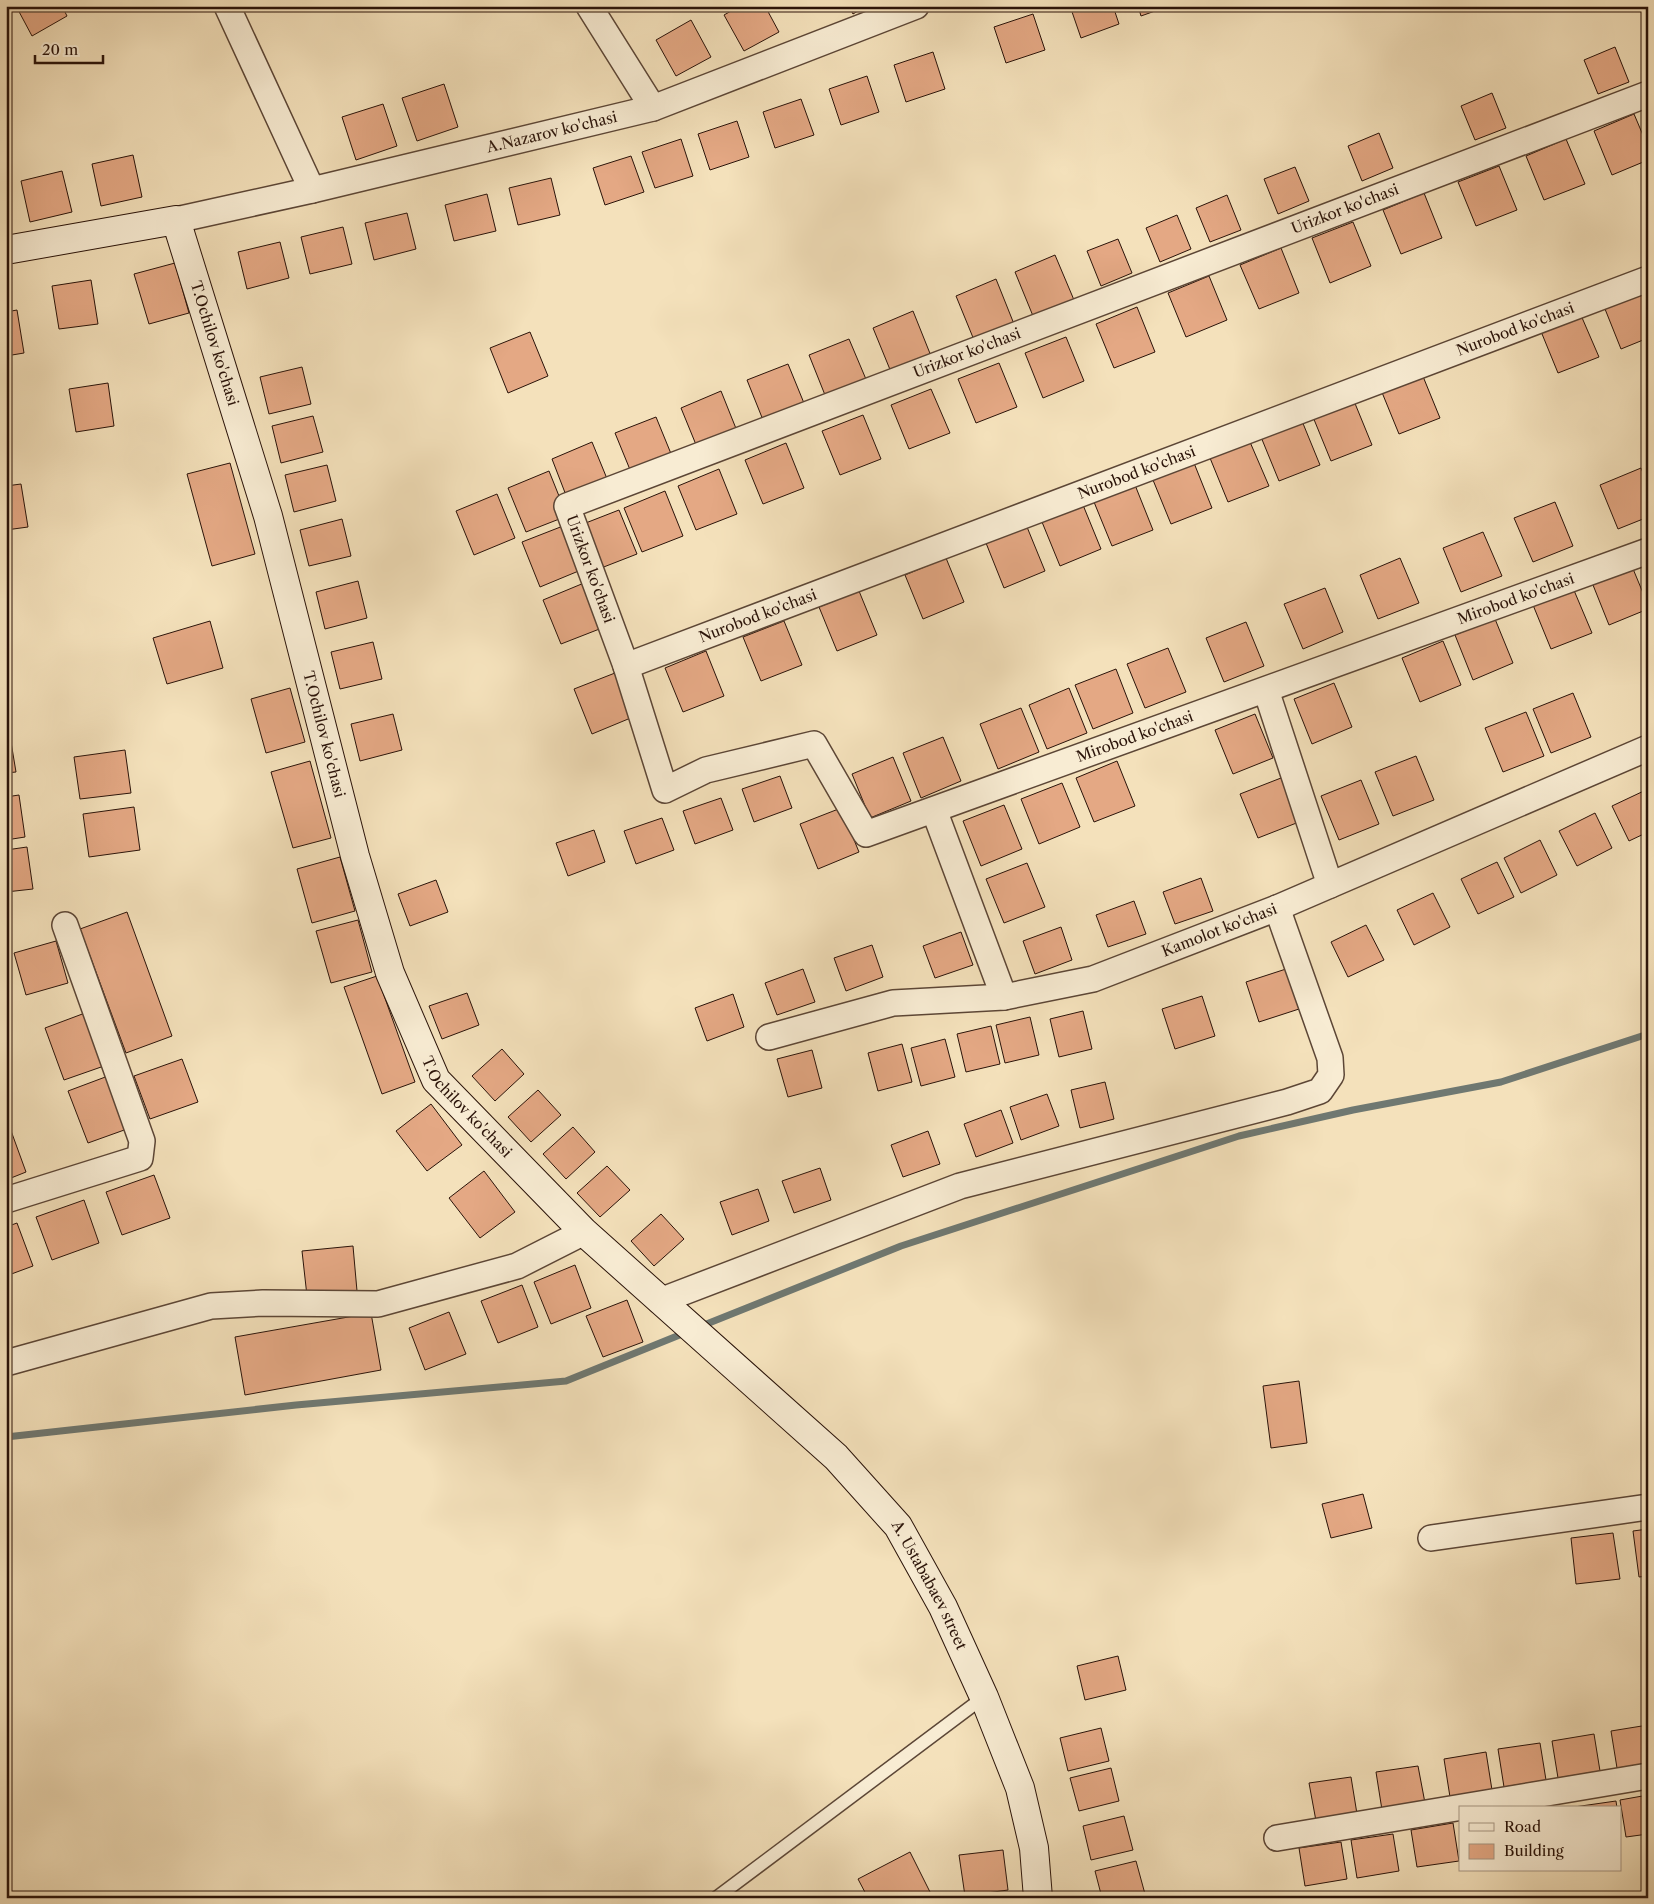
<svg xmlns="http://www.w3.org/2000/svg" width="1654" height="1904" font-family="'Libre Caslon Text',serif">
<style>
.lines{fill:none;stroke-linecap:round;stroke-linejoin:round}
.stream{stroke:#6f7871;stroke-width:7}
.building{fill:#e4a884;stroke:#2a1309}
.lane-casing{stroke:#5c4636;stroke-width:15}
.street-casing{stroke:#5c4636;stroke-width:28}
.secondary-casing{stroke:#2a1309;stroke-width:30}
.lane{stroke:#f8ecd3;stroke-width:12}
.street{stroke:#f8ecd3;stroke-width:25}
.secondary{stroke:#f8ecd3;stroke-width:28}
.labels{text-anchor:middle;stroke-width:5;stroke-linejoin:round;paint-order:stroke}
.street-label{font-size:15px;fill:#2a1309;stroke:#f8ecd3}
</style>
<rect width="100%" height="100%" fill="#f4e1bb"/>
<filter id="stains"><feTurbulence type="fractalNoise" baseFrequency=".004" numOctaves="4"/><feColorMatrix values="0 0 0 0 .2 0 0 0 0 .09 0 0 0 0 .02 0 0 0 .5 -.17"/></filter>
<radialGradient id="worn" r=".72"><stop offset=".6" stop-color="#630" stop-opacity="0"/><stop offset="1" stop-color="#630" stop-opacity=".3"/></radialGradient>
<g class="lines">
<g class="stream">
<path d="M699,1327l202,-81 338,-110 114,-26 148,-28 147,-48"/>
<path d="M6,1437l290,-32 270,-24 121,-49"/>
</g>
</g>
<g class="building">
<path d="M16,6h46l5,10 -35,20z"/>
<path d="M740,6h25l14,26 -35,19 -20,-36z"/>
<path d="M849,6h17l-13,8z"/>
<path d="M1070,6h43l6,18 -38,14z"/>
<path d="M1138,6h31l-28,10z"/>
<path d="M1033,14l12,36 -39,13 -12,-36z"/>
<path d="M691,20l20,37 -35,19 -20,-36z"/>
<path d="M1615,47l14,35 -31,12 -14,-34z"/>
<path d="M933,52l12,37 -39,13 -12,-37z"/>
<path d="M867,76l12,36 -38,13 -12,-36z"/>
<path d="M444,84l14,43 -41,14 -15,-43z"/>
<path d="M1492,93l14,35 -31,12 -14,-34z"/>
<path d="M801,99l13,36 -39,13 -12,-36z"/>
<path d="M383,104l14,42 -41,14 -14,-43z"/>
<path d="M1634,114l14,33v13l-36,15 -18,-44z"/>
<path d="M737,121l12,36 -39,13 -12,-36z"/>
<path d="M1379,133l14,35 -31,13 -14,-35z"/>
<path d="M681,139l12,37 -38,12 -13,-36z"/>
<path d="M1566,139l19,45 -41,16 -18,-44z"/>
<path d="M133,155l9,42 -41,9 -9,-42z"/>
<path d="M631,156l13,36 -39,13 -12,-37z"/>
<path d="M1499,166l18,44 -41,16 -18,-44z"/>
<path d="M1295,167l14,34 -31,13 -14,-35z"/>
<path d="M62,171l10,41 -42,10 -9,-41z"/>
<path d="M551,178l9,37 -42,10 -9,-37z"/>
<path d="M1424,193l18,45 -41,16 -18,-44z"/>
<path d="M487,194l9,37 -42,10 -9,-36z"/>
<path d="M1227,195l14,35 -31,12 -14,-34z"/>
<path d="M407,213l9,36 -42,11 -9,-37z"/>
<path d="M1177,215l14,34 -31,13 -14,-34z"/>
<path d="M1353,222l18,44 -41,17 -18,-45z"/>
<path d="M343,227l9,37 -42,10 -9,-37z"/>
<path d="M1118,239l14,34 -31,13 -14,-35z"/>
<path d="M280,242l9,36 -42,11 -9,-37z"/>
<path d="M1281,248l18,45 -40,16 -19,-44z"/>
<path d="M1055,255l19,45 -41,16 -18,-44z"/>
<path d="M175,263l14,50 -40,11 -15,-50z"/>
<path d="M1209,276l18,44 -41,17 -18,-44z"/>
<path d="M996,279l18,45 -40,16 -18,-44z"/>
<path d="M91,280l7,44 -39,5 -7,-43z"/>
<path d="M1644,288l4,9v41l-27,11 -18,-45z"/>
<path d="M1137,307l18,45 -41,16 -18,-44z"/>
<path d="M17,310l7,43 -18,3v-44z"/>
<path d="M913,311l18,45 -40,16 -18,-44z"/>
<path d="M1580,313l19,44 -41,16 -18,-44z"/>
<path d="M530,332l18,44 -40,17 -18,-45z"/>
<path d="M1066,337l18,44 -41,17 -18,-45z"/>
<path d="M849,339l19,45 -41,16 -18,-45z"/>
<path d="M999,363l18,44 -41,16 -18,-44z"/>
<path d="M788,364l18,44 -41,17 -18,-45z"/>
<path d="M302,367l9,37 -42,10 -9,-37z"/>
<path d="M1422,374l18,44 -41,16 -18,-44z"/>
<path d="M108,383l6,43 -38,6 -7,-43z"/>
<path d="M931,389l19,44 -41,16 -18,-44z"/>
<path d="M721,391l18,45 -40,16 -18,-44z"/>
<path d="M1354,401l18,44 -41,16 -18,-44z"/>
<path d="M863,415l18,44 -41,16 -18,-44z"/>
<path d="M313,416l10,36 -42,11 -9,-37z"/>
<path d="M656,417l18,44 -41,16 -18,-44z"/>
<path d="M1302,421l18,44 -41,16 -18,-44z"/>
<path d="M592,442l18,44 -41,17 -17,-44z"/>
<path d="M1250,442l19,44 -41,16 -18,-44z"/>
<path d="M786,443l18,45 -41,16 -18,-44z"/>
<path d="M230,463l25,91 -43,12 -25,-92z"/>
<path d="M1194,463l18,45 -41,16 -18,-44z"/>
<path d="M327,465l9,36 -42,11 -9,-37z"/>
<path d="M1641,468l7,17v32l-30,12 -18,-44z"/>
<path d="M719,469l18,45 -41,16 -18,-44z"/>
<path d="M549,471l18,45 -41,16 -18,-44z"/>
<path d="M21,484l7,43 -22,3v-44z"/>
<path d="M1135,485l18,45 -41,16 -18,-44z"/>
<path d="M665,491l18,45 -41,16 -18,-44z"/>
<path d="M497,494l18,44 -41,17 -18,-44z"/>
<path d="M1555,502l18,44 -40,16 -19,-44z"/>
<path d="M1083,505l18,44 -41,17 -18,-44z"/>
<path d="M619,510l18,44 -41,16 -18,-44z"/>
<path d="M342,519l9,37 -42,10 -9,-36z"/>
<path d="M563,526l18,44 -41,17 -18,-45z"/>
<path d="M1027,527l18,44 -41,17 -18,-45z"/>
<path d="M1483,532l19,44 -41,16 -18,-44z"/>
<path d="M946,558l18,44 -41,17 -18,-44z"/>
<path d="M1400,558l19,45 -41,16 -18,-44z"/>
<path d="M1631,564l17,41v4l-39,16 -18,-45z"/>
<path d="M358,581l9,37 -42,11 -9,-37z"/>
<path d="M584,583l18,45 -41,16 -18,-44z"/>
<path d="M1325,588l18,44 -40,17 -19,-45z"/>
<path d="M1573,588l19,45 -41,16 -18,-44z"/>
<path d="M859,591l18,44 -40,16 -18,-44z"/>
<path d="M1495,619l18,44 -40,17 -18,-45z"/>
<path d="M210,621l13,47 -56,16 -14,-46z"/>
<path d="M784,621l18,44 -41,16 -18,-44z"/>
<path d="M1246,622l18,44 -40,16 -18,-44z"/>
<path d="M1443,641l18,44 -41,17 -18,-44z"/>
<path d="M373,642l9,37 -42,10 -9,-37z"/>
<path d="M1168,648l18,44 -41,16 -18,-44z"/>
<path d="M706,651l18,45 -41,16 -18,-44z"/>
<path d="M1116,669l17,44 -40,16 -18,-44z"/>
<path d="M615,673l18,44 -41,17 -18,-45z"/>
<path d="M1334,683l18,44 -40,17 -18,-45z"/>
<path d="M290,688l15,54 -39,11 -15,-54z"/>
<path d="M1069,688l18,45 -40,16 -18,-44z"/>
<path d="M1573,693l18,44 -40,16 -18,-44z"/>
<path d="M1021,708l18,44 -41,17 -18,-45z"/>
<path d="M1526,712l18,44 -41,16 -18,-44z"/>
<path d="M393,714l9,36 -42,11 -9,-37z"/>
<path d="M1255,714l18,44 -40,16 -18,-44z"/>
<path d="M6,730h3l7,42 -10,1z"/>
<path d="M943,737l18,44 -40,17 -18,-45z"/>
<path d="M125,750l6,43 -51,6 -6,-42z"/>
<path d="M1416,756l18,44 -41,16 -18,-44z"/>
<path d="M893,757l18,44 -41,17 -18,-44z"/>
<path d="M310,761l21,77 -38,10 -22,-76z"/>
<path d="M1117,761l18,45 -41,16 -18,-44z"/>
<path d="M780,776l12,32 -38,14 -12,-33z"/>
<path d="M1281,778l18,44 -41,16 -18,-44z"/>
<path d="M1361,780l18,44 -40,16 -18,-44z"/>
<path d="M1062,783l18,44 -41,17 -18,-45z"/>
<path d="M1648,789v43l-19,9 -17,-35z"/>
<path d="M19,795l6,42 -19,3v-43z"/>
<path d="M721,798l12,32 -38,14 -12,-33z"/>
<path d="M1004,805l18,44 -41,17 -18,-45z"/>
<path d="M134,807l6,43 -51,7 -6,-43z"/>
<path d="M841,808l18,44 -41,17 -18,-45z"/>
<path d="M1595,813l17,35 -35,18 -18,-35z"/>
<path d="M662,818l12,32 -38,14 -12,-33z"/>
<path d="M594,830l11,32 -37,14 -12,-33z"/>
<path d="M1540,840l17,35 -36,18 -17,-35z"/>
<path d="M27,847l6,42 -27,3v-42z"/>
<path d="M340,857l15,54 -43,12 -15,-54z"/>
<path d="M1497,862l17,35 -36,17 -17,-35z"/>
<path d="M1027,863l18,44 -41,16 -18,-44z"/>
<path d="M1201,878l12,33 -38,13 -12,-32z"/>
<path d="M436,880l12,32 -38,14 -12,-32z"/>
<path d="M1433,893l17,34 -36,18 -17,-35z"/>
<path d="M1134,901l12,33 -38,13 -12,-32z"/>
<path d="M127,912l45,124 -46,17 -46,-124z"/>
<path d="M358,920l14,52 -41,11 -15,-52z"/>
<path d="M1366,925l18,35 -36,17 -17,-35z"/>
<path d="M1061,927l11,33 -37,14 -12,-33z"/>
<path d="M961,932l12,33 -38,13 -12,-32z"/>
<path d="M56,941l12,42 -42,12 -12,-42z"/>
<path d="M872,945l11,32 -37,14 -12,-33z"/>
<path d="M803,969l12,33 -38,13 -12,-32z"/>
<path d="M1286,969l13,40 -40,13 -13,-40z"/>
<path d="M377,976l38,106 -33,12 -38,-107z"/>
<path d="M467,993l12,32 -37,14 -13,-33z"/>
<path d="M733,994l11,33 -37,14 -12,-33z"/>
<path d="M1202,996l13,40 -40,13 -13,-40z"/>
<path d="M1083,1011l9,38 -33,8 -9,-38z"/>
<path d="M85,1013l19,53 -40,14 -19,-52z"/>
<path d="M1030,1017l9,38 -34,8 -9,-38z"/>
<path d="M991,1026l9,38 -34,8 -9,-38z"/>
<path d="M945,1039l10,38 -34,9 -10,-38z"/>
<path d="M902,1044l10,38 -34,9 -10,-38z"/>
<path d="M502,1049l22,25 -29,27 -23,-25z"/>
<path d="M812,1050l10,38 -34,9 -11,-38z"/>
<path d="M182,1059l16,43 -48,17 -16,-43z"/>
<path d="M108,1076l19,53 -39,14 -20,-52z"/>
<path d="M1105,1082l9,37 -34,9 -9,-38z"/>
<path d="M538,1090l23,25 -30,27 -23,-25z"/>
<path d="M1047,1094l12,32 -38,14 -11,-33z"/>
<path d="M431,1104l31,41 -35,26 -31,-40z"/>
<path d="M1001,1110l12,33 -37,14 -12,-33z"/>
<path d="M6,1117l20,55 -20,8z"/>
<path d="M573,1127l22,25 -29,27 -23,-25z"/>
<path d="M928,1131l12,33 -37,13 -12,-32z"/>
<path d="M607,1166l23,24 -30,27 -23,-24z"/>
<path d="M820,1168l11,32 -37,13 -12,-32z"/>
<path d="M484,1171l31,41 -35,26 -31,-40z"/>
<path d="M154,1175l16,43 -48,17 -16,-43z"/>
<path d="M758,1189l11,32 -37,14 -12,-33z"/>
<path d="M84,1200l15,43 -47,17 -16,-43z"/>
<path d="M661,1214l23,25 -30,27 -23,-25z"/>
<path d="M17,1223l16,43 -27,10v-49z"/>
<path d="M353,1246l4,45 -50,5 -5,-45z"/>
<path d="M575,1265l16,43 -40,16 -17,-42z"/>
<path d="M522,1285l16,42 -40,16 -17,-42z"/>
<path d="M627,1300l16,42 -40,15 -17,-41z"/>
<path d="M449,1312l17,42 -41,16 -16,-42z"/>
<path d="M371,1313l10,57 -136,25 -10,-58z"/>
<path d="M1299,1381l8,62 -36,5 -8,-62z"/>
<path d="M1363,1494l9,34 -41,10 -9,-34z"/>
<path d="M1648,1529v47l-9,1 -6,-46z"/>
<path d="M1613,1533l7,46 -44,5 -5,-46z"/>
<path d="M1118,1656l8,34 -41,10 -8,-34z"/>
<path d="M1648,1725v39l-31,4 -6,-37z"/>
<path d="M1101,1728l8,33 -41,10 -8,-33z"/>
<path d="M1594,1734l6,37 -42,7 -6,-37z"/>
<path d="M1540,1743l6,37 -42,7 -6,-38z"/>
<path d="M1486,1752l6,38 -42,7 -6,-38z"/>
<path d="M1418,1766l7,37 -43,7 -6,-38z"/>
<path d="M1111,1768l8,33 -40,10 -9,-33z"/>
<path d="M1351,1777l6,37 -41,7 -7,-38z"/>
<path d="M1648,1795v39l-22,3 -6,-37z"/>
<path d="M1616,1801l1,7 -43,-1z"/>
<path d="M1124,1816l9,34 -42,10 -8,-34z"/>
<path d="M1453,1823l6,38 -42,6 -6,-37z"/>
<path d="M1393,1834l6,37 -42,7 -6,-38z"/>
<path d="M1341,1842l6,37 -42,7 -6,-38z"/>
<path d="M1003,1850l5,40 -43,6 -6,-41z"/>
<path d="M910,1852l23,46h-65l-10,-19z"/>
<path d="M1136,1861l9,33 -15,4h-28l-7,-27z"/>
</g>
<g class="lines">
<defs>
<path id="lane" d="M716,1898l268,-201"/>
<g id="street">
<path d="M227,6l85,184"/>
<path d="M589,6l64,102"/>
<path id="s1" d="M1648,94l-1081,412 59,160 39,124 41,-20 108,-26 52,90 782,-283"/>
<path id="s2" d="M176,220l136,-30 341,-82 263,-102"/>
<path id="s3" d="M626,666l1022,-387"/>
<path d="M1266,690l64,195"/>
<path d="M934,810l70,187"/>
<path id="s4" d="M769,1037l124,-34 111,-6 89,-18 184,-71 371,-160"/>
<path d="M6,1200l134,-42 2,-17 -77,-216"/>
<path d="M660,1301l300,-115 327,-84 33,-11 11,-16 -1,-17 -53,-150"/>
<path d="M6,1363l205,-57 52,-3 115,1 139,-38 67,-34"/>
<path d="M1431,1538l217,-31"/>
<path d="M1277,1838l371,-62"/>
</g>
<g id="secondary">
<path id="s5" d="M6,250l170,-30 92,296 87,340 35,117 46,107 148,152 252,225 62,69 45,81 41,90 36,91 14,60 4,50"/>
</g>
</defs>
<use href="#lane" class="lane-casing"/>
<use href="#street" class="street-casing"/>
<use href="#secondary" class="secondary-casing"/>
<use href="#lane" class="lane"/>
<use href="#street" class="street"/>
<use href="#secondary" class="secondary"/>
</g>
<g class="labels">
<g class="street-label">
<text dy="5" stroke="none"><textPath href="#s2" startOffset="386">A.Nazarov ko'chasi</textPath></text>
<text transform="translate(1345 209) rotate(-21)" y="5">Urizkor ko'chasi</text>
<text dy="5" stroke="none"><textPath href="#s3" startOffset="951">Nurobod ko'chasi</textPath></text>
<text dy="5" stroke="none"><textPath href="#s5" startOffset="302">T.Ochilov ko'chasi</textPath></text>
<text transform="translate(967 353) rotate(-21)" y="5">Urizkor ko'chasi</text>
<text dy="5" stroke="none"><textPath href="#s3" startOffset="546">Nurobod ko'chasi</textPath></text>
<text dy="5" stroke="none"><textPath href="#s1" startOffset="1224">Urizkor ko'chasi</textPath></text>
<text dy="5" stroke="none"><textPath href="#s1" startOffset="2409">Mirobod ko'chasi</textPath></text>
<text dy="5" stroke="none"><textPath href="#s3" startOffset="141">Nurobod ko'chasi</textPath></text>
<text dy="5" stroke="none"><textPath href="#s5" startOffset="708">T.Ochilov ko'chasi</textPath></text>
<text dy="5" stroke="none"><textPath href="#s1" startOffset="2004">Mirobod ko'chasi</textPath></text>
<text dy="5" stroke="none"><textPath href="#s4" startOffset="466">Kamolot ko'chasi</textPath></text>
<text dy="5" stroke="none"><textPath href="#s5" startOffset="1112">T.Ochilov ko'chasi</textPath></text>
<text dy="5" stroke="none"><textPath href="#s5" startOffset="1782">A. Ustababaev street</textPath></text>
</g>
</g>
<rect width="1654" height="1904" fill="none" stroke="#f4e1bb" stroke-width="25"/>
<rect x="8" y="8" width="1639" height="1889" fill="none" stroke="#2a1309" stroke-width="2.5"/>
<rect x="12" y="12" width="1629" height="1879" fill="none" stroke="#2a1309"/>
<rect x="1459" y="1806" width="162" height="65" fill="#f8ecd3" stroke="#a69582"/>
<rect x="1469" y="1823" width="25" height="8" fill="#f8ecd3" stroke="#a69582"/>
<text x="1504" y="1832" font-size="15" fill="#2a1309">Road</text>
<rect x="1469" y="1844" width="25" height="15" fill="#e4a884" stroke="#a69582"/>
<text x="1504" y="1856" font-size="15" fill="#2a1309">Building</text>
<path d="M35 55v8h68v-8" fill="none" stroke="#2a1309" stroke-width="2.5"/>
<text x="42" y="55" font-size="15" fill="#2a1309" stroke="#f8ecd3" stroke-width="4" paint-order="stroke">20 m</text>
<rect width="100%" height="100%" filter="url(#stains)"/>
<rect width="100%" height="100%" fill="url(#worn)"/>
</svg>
